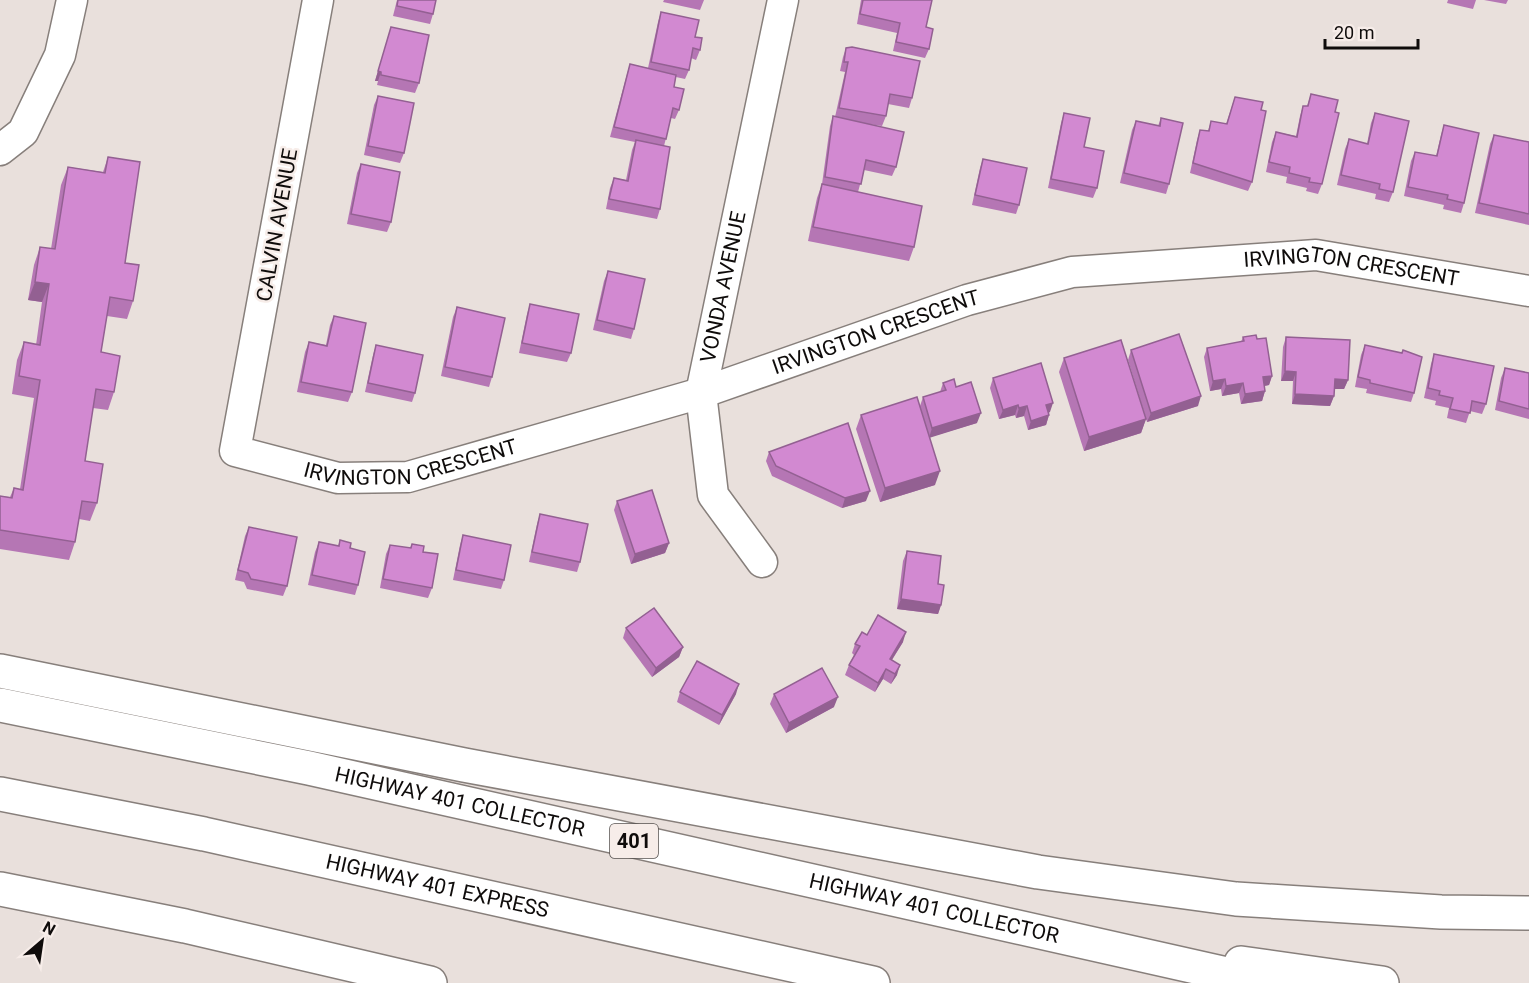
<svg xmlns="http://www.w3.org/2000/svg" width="1529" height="983" font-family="Roboto,sans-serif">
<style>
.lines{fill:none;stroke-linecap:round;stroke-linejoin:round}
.minor-casing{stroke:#877f7b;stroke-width:33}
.highway-casing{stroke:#877f7b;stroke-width:36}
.minor{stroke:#fff;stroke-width:30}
.highway{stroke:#fff;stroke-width:33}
.wall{fill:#b576b4}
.shaded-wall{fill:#936092}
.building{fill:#d289d1;stroke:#936092;stroke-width:1.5}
.labels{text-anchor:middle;stroke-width:5;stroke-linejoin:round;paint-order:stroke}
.shield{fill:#f7ede9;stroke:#55504e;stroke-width:1.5}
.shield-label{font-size:20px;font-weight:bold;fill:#0f0c0b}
.street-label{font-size:21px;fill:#0f0c0b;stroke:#f7ede9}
</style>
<rect width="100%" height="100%" fill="#e9e0dc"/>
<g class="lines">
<defs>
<g id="minor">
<path id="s1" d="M318,0l-83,451 103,27 70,-1 293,-84 266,-93 105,-28 244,-17 213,36"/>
<path d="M0,150l23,-18 37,-77 12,-55"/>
<path id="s2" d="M762,562l-49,-67 -12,-102 82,-393"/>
</g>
<g id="highway">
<path d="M0,671l464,94 574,107 198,27 205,13 88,1"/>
<path id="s3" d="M0,705l309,63 958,215"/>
<path id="s4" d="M0,794l204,40 669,149"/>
<path d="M0,889l185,37 245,57"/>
<path d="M1241,963l141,20"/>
</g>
</defs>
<use href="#minor" class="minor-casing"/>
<use href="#highway" class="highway-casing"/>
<use href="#minor" class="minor"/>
<use href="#highway" class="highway"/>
</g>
<g class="wall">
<path d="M397,0h39l-3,14 -3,10 -37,-8z"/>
<path d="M664,0h40l-4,10 -37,-8z"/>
<path d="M861,0h71l-6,27 3,22 -4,9 -32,-7 4,-18 -40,-9z"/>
<path d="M1448,0h28l-3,9 -26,-6z"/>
<path d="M1484,0h24l-2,4z"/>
<path d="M661,12l34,25 5,13 -4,10 -5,-2 -2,12 -4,9 -9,-2 -2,10 5,23 -4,9 -4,-1 -7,28 -4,63 -3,10 -51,-10 4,-21 4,-10 12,2 6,-30 3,-8 -25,-5 17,-63 3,-10 18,4 10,-46z"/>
<path d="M391,27l28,56 -4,10 -38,-8 1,-4h-3z"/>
<path d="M846,48l66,50 -3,10 -21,-4 -2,12 -4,10 -14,-2 28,43 -4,9 -28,-6 -6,22 56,55 -5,14 -101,-20 9,-43 5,-14 8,-58 3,-10 2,1 10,-45 -5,-1 3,-14z"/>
<path d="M1311,94l11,90 -4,10 -12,-3 1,-3 -21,-5 1,-6 -21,-5 6,-30 4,-10 20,4 4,-20 3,-10h4z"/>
<path d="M378,96l26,57 -4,10 -36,-8 10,-50z"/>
<path d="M1235,97l26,13 -9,72 -4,9 -58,-18 7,-33 3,-10 8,1 3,-10 15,3z"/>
<path d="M1064,113l20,34 13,41 -4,10 -45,-10 13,-65z"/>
<path d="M1375,113l18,79 -4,10 -14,-3 1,-5 -39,-9 8,-36 4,-10 18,5 4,-21z"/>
<path d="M1161,118l8,66 -3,10 -46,-11 12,-53 4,-9 22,5z"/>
<path d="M1444,125l20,78 -3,10 -18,-4 1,-4 -40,-9 7,-35 4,-9 21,4 5,-21z"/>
<path d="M1494,135l35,7v83l-54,-12 15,-69z"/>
<path d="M108,157l17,106 8,38 -6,18 -20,-3 -6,36 13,40 -6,18 -15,-2 -8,53 12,42 -7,18 -11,-2 -4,23 -6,18 -69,-11v-53l10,1 4,-9 6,1 14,-91 -22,-4 5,-34 7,-18 12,3 6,-43 -14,-2 6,-35 6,-18 11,2 10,-64 7,-18 35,5z"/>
<path d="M983,159l36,46 -3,9 -44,-9 8,-37z"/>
<path d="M361,164l30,58 -4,10 -40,-8 10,-51z"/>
<path d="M608,271l26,58 -3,10 -38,-9 11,-49z"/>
<path d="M530,304l41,49 -4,9 -48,-9 8,-39z"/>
<path d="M457,307l35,70 -3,10 -48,-11 12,-59z"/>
<path d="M334,316l18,76 -4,10 -51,-10 8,-40 4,-10 17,3 4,-20z"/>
<path d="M1243,337l14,2 15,37 -3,9 -5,1 1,5 -3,10 -21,3 -2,-11 -17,3 -1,-7 -11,2 -6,-34 3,-9 34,-6z"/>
<path d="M1286,337l62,43 -4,9h-10v7l-4,10 -38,-2 1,-23h-12l2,-34z"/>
<path d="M376,345l39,48 -3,9 -47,-10 8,-37z"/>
<path d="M1365,345l49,48 -3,9 -45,-9 1,-4 -12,-2 6,-32z"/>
<path d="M1131,350l67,56 -51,16 -19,-62z"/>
<path d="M1434,354l52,50 -4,10 -12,-3 -4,12 -19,-5 2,-10 -14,-3 1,-4 -12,-3 7,-34z"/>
<path d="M1064,358l82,61 -5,14 -57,18 -25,-79z"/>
<path d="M1505,368l24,5v46l-34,-9 6,-32z"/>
<path d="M993,378l57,34 -2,1 1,2 -3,10 -18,5 -4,-14 -8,2 -1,-3 -16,4 -9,-31z"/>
<path d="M943,383l13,4 21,36 -47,14 5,48 -55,17 -24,-73 5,-14 59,-9 3,-9 17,-5z"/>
<path d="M769,452l97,49 -24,7 -70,-32 -6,-15z"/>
<path d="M617,501l52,42 -4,10 -34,11 -17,-54z"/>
<path d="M540,514l40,48 -3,10 -48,-10 8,-38z"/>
<path d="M249,527l38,59 -4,10 -36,-7 -3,-7 -9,-2 10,-44z"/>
<path d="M463,535l41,45 -3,9 -48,-9 7,-35z"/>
<path d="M340,540l10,8 8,37 -3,10 -47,-10 7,-33 4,-10 19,4z"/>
<path d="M412,544l11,8 9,36 -4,10 -48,-10 6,-34 4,-9 20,3z"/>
<path d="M907,551l34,54 -3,9 -41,-5 6,-48z"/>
<path d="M626,628l57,19 -4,10 -27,20 -29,-39z"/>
<path d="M867,635l36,7 -11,18 5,15 -6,9 -8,-5 -8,13 -30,-17 4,-10 5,-10 -2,-2 3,-9z"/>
<path d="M680,692l56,2 -17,31 -42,-23z"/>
<path d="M774,694l60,13 -48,26 -16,-29z"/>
</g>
<g class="shaded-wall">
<path d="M378,71l3,1 -3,9h-3z"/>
<path d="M35,282l14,2 -7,18 -14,-2z"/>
<path d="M1285,371l11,1 -3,9h-12z"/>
<path d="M1272,376l-3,9 -10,2 4,-10z"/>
<path d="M1225,379l-4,10 -11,2 3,-10z"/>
<path d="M1335,379l13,1 -4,9h-13z"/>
<path d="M1243,383l-4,10 -17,3 4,-10z"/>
<path d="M1265,391l-3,10 -21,3 4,-10z"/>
<path d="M1295,394l39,2 -4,10 -38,-2z"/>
<path d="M1201,396l-3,10 -51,16 4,-9z"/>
<path d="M1053,403l-3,9 -8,3 4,-10z"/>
<path d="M1018,405l-3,10 -16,4 4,-9z"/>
<path d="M1027,406l-3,10 -8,2 3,-10z"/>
<path d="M981,413l-4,10 -48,15 3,-10z"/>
<path d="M1049,415l-3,10 -18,5 3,-9z"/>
<path d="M1146,419l-5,14 -57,18 5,-14z"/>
<path d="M940,471l-5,14 -55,17 5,-14z"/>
<path d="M870,491l-4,10 -24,7 3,-10z"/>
<path d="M669,543l-4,10 -34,11 4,-10z"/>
<path d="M901,599l40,6 -3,9 -41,-5z"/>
<path d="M906,632l-3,10 -17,27 4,-10z"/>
<path d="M683,647l-4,10 -27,20 4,-9z"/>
<path d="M900,665l-3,10 -6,9 4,-10z"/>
<path d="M886,669l-3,10 -8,13 3,-9z"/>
<path d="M739,684l-3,10 -17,31 3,-10z"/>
<path d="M838,697l-4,10 -48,26 3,-10z"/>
</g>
<g class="building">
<path d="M398,0h38l-3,14 -36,-8z"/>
<path d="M863,0h69l-6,27 7,2 -4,20 -33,-7 4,-19 -40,-9z"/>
<path d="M661,12l38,8 -4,17 7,1 -2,12 -7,-2 -4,22 -38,-8z"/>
<path d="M391,27l38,8 -10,48 -38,-8v-3l-3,-1z"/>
<path d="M852,47l68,14 -8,37 -22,-4 -4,22 -47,-8 9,-46h-4l2,-14z"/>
<path d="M630,64l46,11 -2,12 10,2 -5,21 -6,-2 -7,31 -52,-12z"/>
<path d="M1311,94l27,6 -3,12 4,1 -17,71 -13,-2 1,-4 -21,-5 1,-6 -21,-5 7,-30 21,5 6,-31h5z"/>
<path d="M378,96l36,7 -10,50 -36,-7z"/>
<path d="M1235,97l28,5 -2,8 5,1 -14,71 -59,-19 7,-33 9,1 2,-10 16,3z"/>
<path d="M1064,113l26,5 -6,29 20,4 -7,37 -46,-9z"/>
<path d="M1375,113l34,8 -16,71 -14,-3 1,-5 -39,-9 8,-36 19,5z"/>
<path d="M833,116l71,16 -8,35 -30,-7 -5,24 -36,-7z"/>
<path d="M1161,118l22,5 -14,61 -45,-11 12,-52 24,5z"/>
<path d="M1444,125l35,8 -15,70 -17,-4 1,-4 -40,-8 7,-35 22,4z"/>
<path d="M1494,135l35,7v72l-50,-11z"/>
<path d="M636,140l34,7 -10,62 -51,-10 5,-21 14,3z"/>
<path d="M108,157l32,5 -15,101 14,2 -6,36 -23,-4 -9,55 19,4 -6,36 -18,-3 -11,72 18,3 -6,39 -15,-2 -7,41 -75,-12v-34l12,2 2,-10 9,2 17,-110 -21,-4 5,-34 16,3 9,-61 -14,-2 5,-35 15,2 13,-82 37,6z"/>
<path d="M983,159l44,9 -8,37 -44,-10z"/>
<path d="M361,164l39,8 -9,50 -40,-8z"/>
<path d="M822,184l100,22 -8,41 -101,-20z"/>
<path d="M608,271l37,8 -11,50 -37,-9z"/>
<path d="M530,304l49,10 -8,39 -49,-10z"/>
<path d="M457,307l48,11 -13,59 -47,-10z"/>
<path d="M334,316l32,7 -14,69 -51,-10 8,-40 18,4z"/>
<path d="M1179,334l22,62 -50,17 -20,-63z"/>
<path d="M1256,335l1,4 9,-1 6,38 -9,1 2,14 -20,3 -2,-11 -17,3 -1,-7 -12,2 -6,-33 37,-7 -1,-4z"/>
<path d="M1286,337l64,3 -2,40 -13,-1 -1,17 -39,-2 1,-22 -11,-1z"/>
<path d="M1121,340l25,79 -57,18 -25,-79z"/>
<path d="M376,345l47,10 -8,38 -47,-10z"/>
<path d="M1365,345l37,8 1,-3 19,7 -8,36 -44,-10v-3l-12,-3z"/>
<path d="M1434,354l60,12 -8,38 -14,-3 -2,12 -20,-4 3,-11 -14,-3 1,-4 -12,-3z"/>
<path d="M1041,363l12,40 -7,2 3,10 -18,6 -4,-15 -8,2 -1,-3 -15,5 -10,-32z"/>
<path d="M1505,368l24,5v36l-30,-8z"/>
<path d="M954,379l2,8 15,-5 10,31 -49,15 -9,-31 23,-7 -3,-7z"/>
<path d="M917,397l23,74 -55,17 -24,-73z"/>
<path d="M848,423l22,68 -25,7 -69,-32 -7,-14z"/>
<path d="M652,490l17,53 -34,11 -18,-53z"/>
<path d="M540,514l48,10 -8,38 -48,-10z"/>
<path d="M249,527l48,10 -10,49 -36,-7 -3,-6 -10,-3z"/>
<path d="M463,535l48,10 -7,35 -48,-10z"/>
<path d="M340,540l11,3 -1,5 15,4 -7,33 -46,-10 7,-33 20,4z"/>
<path d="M412,544l12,2 -1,6 15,2 -6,34 -49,-9 7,-34 21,3z"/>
<path d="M907,551l34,5 -3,28 6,1 -3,20 -40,-6z"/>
<path d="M654,608l29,39 -27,21 -30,-40z"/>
<path d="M878,615l28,17 -16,27 10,6 -5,9 -9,-5 -8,14 -29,-18 11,-19 -5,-2 7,-12 5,3z"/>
<path d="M697,661l42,23 -17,31 -42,-23z"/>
<path d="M822,668l16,29 -49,26 -15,-29z"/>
</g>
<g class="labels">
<rect class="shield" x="610" y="824" width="48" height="34" rx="4.5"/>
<g class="shield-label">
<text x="634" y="848">401</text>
</g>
<g class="street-label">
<text transform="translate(277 225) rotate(-80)" y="7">CALVIN AVENUE</text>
<text dy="7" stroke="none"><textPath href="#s1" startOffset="1611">IRVINGTON CRESCENT</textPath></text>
<text dy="7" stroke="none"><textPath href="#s2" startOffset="294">VONDA AVENUE</textPath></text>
<text dy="7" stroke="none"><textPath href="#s1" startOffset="1125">IRVINGTON CRESCENT</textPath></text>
<text dy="7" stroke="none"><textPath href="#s1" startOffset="639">IRVINGTON CRESCENT</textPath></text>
<text dy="7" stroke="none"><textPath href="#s3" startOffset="470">HIGHWAY 401 COLLECTOR</textPath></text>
<text dy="7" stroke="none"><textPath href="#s4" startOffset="447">HIGHWAY 401 EXPRESS</textPath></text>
<text dy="7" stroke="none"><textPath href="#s3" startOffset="956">HIGHWAY 401 COLLECTOR</textPath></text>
</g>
</g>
<g transform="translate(42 941) rotate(29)" stroke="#f7ede9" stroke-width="4.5" paint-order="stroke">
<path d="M0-4.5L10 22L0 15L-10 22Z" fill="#0f0c0b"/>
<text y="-9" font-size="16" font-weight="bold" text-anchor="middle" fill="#0f0c0b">N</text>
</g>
<path d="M1325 39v9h93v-9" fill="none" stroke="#0f0c0b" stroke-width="3"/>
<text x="1334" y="39" font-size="18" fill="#0f0c0b" stroke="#f7ede9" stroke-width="4.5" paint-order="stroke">20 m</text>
</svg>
